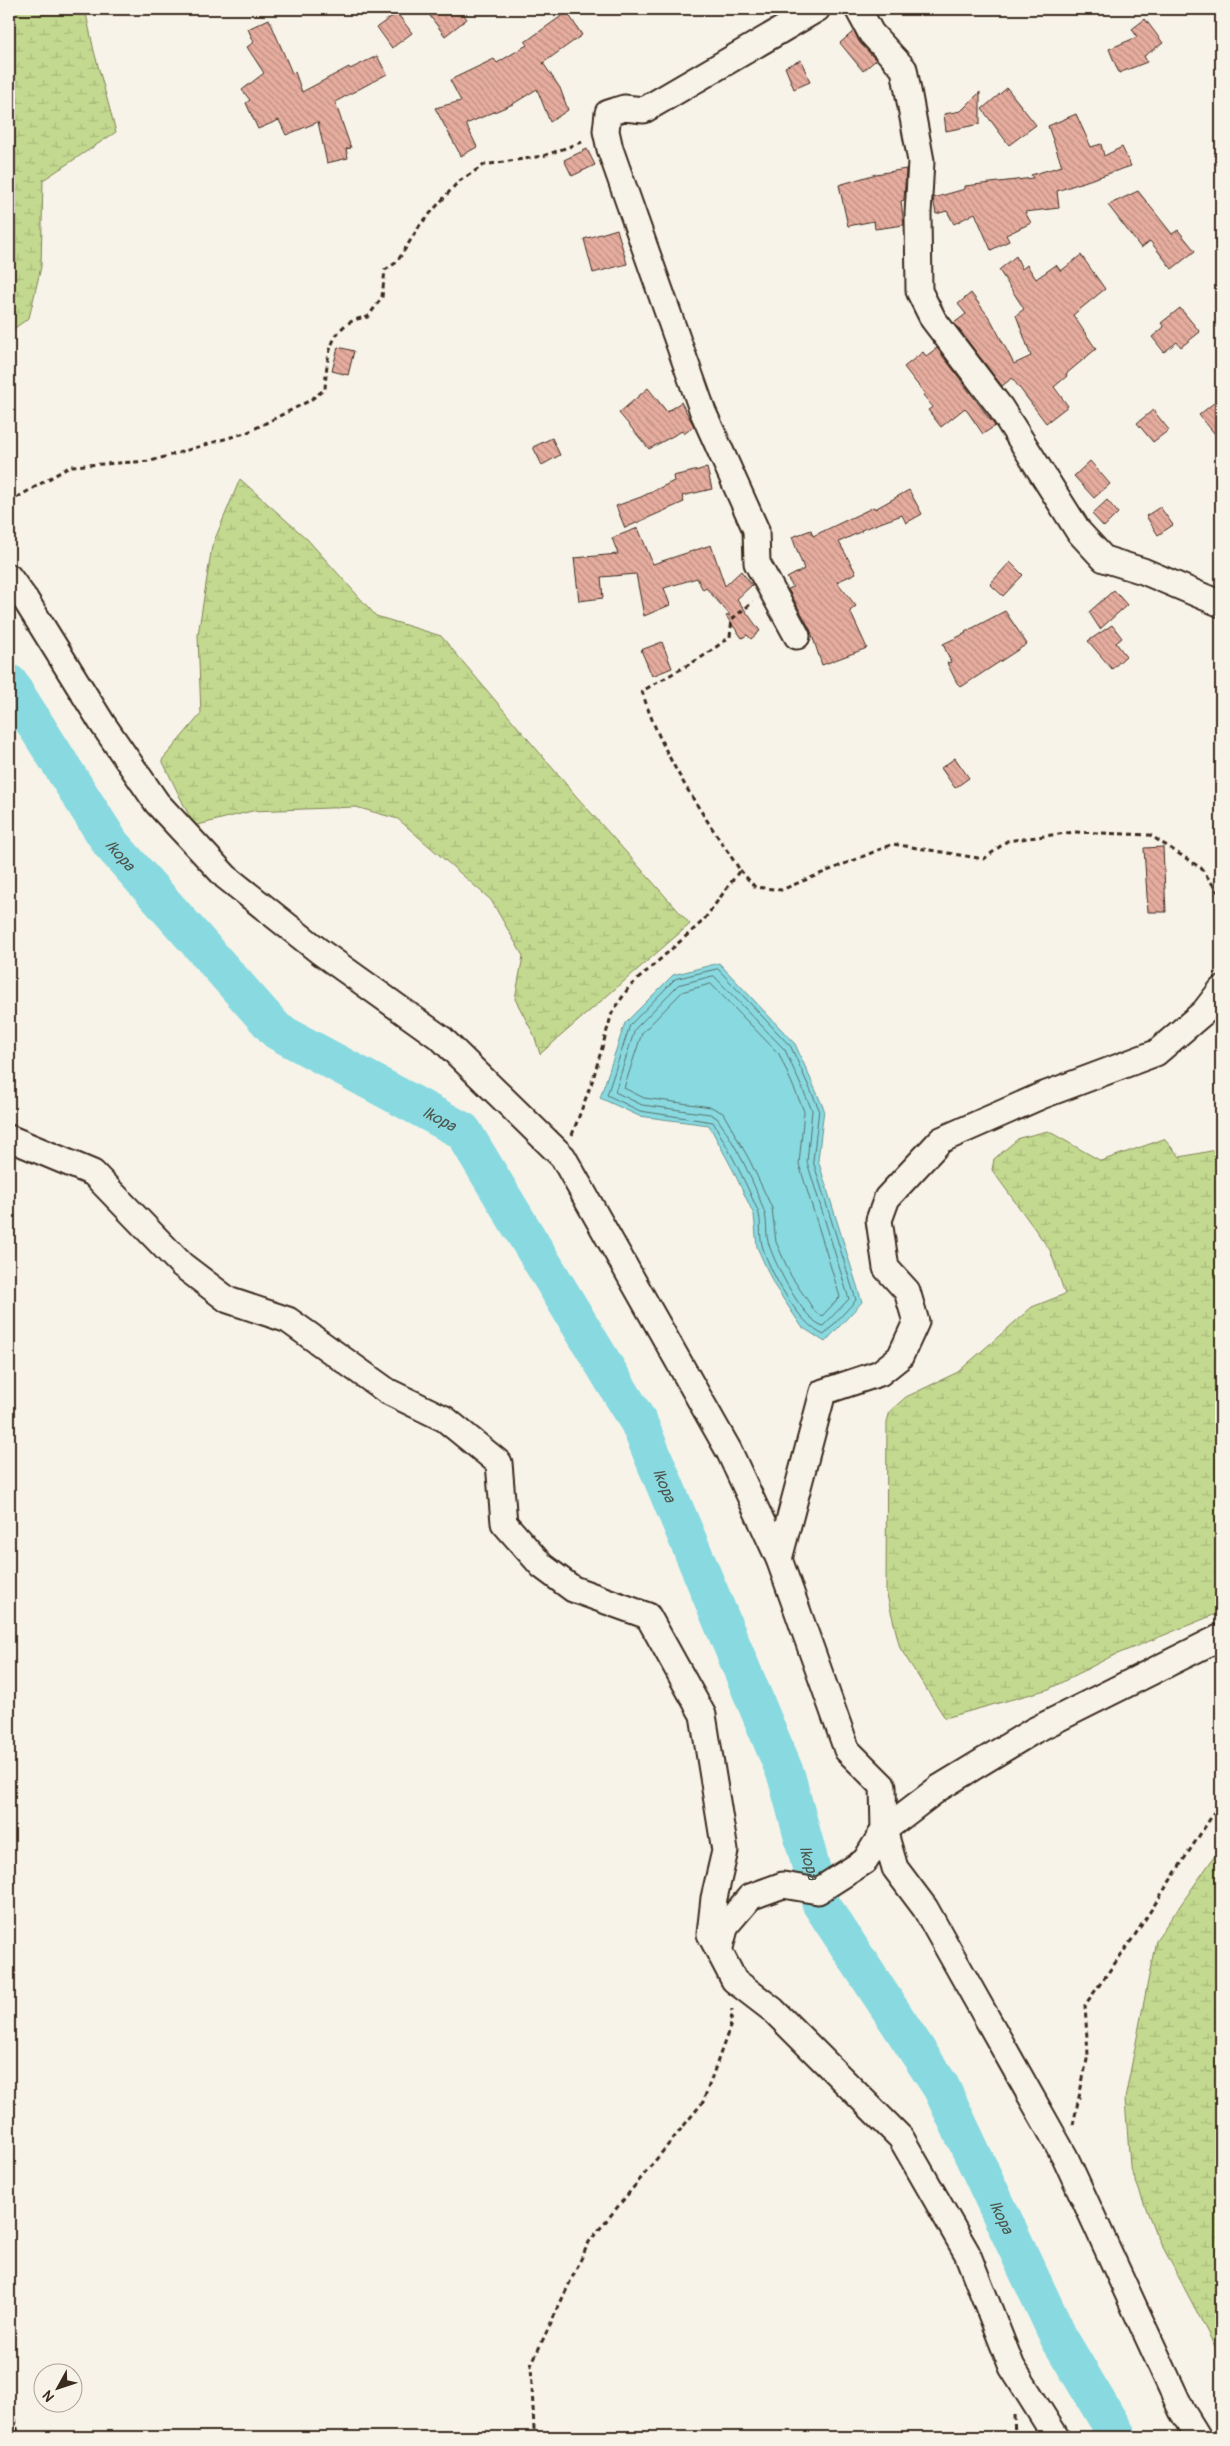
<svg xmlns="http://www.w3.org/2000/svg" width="1230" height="2446" font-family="Pangolin,sans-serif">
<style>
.wetland{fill:url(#wetland-marsh);stroke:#7f8256}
.water{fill:#88dae0;stroke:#699492}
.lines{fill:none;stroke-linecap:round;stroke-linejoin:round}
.shore{stroke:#5a706c;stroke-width:1}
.river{stroke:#88dae0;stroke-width:38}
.building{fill:url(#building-back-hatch);stroke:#3b2a1e}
.minor-casing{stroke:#3b2a1e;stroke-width:29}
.path{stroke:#3b2a1e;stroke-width:3;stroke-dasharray:5 4;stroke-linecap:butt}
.minor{stroke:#f7f3e8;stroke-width:25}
.labels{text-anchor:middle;stroke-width:4.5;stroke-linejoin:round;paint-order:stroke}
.water-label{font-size:16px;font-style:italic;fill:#4e564e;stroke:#f7f3e8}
</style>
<defs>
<pattern id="wetland-marsh" width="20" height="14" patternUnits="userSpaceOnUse" patternTransform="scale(1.25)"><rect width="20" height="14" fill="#c3d98f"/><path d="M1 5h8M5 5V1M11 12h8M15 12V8" fill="none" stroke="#a8ba7b"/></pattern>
<pattern id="building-back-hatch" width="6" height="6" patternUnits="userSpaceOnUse" patternTransform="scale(1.25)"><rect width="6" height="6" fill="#e6ad9f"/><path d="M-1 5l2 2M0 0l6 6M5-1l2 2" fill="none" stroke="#bc8d81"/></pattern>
</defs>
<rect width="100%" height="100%" fill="#f7f3e8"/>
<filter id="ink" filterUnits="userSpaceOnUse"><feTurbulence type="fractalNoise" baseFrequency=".02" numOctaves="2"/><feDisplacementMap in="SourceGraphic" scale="10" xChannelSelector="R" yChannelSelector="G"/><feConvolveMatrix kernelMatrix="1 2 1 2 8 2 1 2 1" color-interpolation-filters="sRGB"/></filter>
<g filter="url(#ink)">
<g class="wetland">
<path d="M9,9h76l9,42 22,81 -73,48 -2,87 -12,51 -20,14z"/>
<path d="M240,479l67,60 69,77 65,20 135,160 114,128 -150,130 -6,-19 -19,-36 8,-43 -32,-56 -93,-81 -42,-12 -104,4 -58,15 -32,-66 39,-46 -3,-79 14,-89z"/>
<path d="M1048,1131l53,30 63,-22 16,18 41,-8v463l-111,45 -61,32 -104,29 -45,-70 -14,-57 1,-169 3,-11 16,-14 52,-25 74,-65 33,-13 -15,-44 -58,-80 2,-11 25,-21z"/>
<path d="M1221,1847v511l-66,-126 -25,-66 -5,-67 31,-159z"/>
</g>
<path class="water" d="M719,963l76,81 29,65 -6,51 44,142 -37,40 -23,-15 -28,-42 -17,-38 -3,-32 -21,-45 -24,-45 -70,-9 -39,-18 25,-75 48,-48z"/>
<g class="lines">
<g class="shore">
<path d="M718,969l73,78 28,62 -6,52 43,139 -32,35c-25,-10 -55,-64 -62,-90 -3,-11 0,-23 -4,-34 -13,-30 -28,-61 -45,-89l-73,-11 -33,-16 23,-70 45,-46z"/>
<path d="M714,976l71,74 27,60 -5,52 42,137 -26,27c-21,-7 -47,-60 -54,-81 -4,-11 -1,-24 -5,-34 -11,-32 -28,-66 -47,-93l-7,-4 -68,-9 -27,-13 20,-63 43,-44z"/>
<path d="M711,984l68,70 25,57 -5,53 41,133 -18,19 -6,-3 -25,-37 -15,-34 -4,-34 -22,-47 -27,-48 -12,-6 -67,-9 -20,-10 18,-55 40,-41z"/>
</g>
<path class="river" id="s1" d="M9,683l102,161 166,187 186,100 176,292 147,352 35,129 120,183 118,251 59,99"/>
</g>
<g class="building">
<path d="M440,9h19l8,10 -22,17 -15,-20z"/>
<path d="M567,12l15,23 -39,28 17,25 8,22 -18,12 -13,-33 -24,15 -47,20 11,23 -16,9 -26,-48 26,-7 -11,-21 44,-21 3,4 30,-18 -2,-3z"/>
<path d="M397,13l15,20 -20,15 -15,-21z"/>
<path d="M269,19l23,54 3,-1 7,20 47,-25 1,2 27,-13 10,18 -52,28 16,46 -5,1 2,9 -21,5 -9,-41 -32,13 -7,-15 -21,9 -12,-26 4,-3 -8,-10 22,-17 -17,-26 7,-5 -6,-13z"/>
<path d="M1145,19l18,24 -19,13 3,6 -28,11 -10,-24 28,-12 -5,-8z"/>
<path d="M854,31l6,12 16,17 -13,11 -23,-28z"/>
<path d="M801,60l9,22 -16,7 -9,-22z"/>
<path d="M1007,88l29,37 -27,20 -27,-36z"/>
<path d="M980,92v32l-34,7 -2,-17 17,-3z"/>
<path d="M1076,114l15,33 10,-3 3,12 18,-9 9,19 -74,25 2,17 -34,4 6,11 -25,12 3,6 -18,9 -16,-37 -21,11 -7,-13 -11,3 -3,-16 32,-9v-3l68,-8 -2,-3 31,-9 -14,-40z"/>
<path d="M587,149l8,16 -23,11 -8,-16z"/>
<path d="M906,169l-2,31 -3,1 3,24 -29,4 -1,-8 -26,5 -9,-41 37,-11z"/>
<path d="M1138,191l34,43 6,-4 17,21 -23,18 -22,-28 -9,7 -33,-43z"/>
<path d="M617,229l10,35 -34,9 -9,-34z"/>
<path d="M1081,255l24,34 -32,26 23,34 -30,25 1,2 -13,11 14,19 -22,17 -34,-45 -10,8 -48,-63 12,-9 -8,-10 13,-11 20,27 23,44 17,-8 -15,-41 8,-6 -25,-39 17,-14 6,13 5,-4 9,14 20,-14 5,6z"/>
<path d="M1180,308l20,24 -19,15 -4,-5 -13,10 -12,-15 12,-10 -3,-4z"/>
<path d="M338,347l16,4 -6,24 -16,-4z"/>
<path d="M937,348l58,78 -12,8 -18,-26 -24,19 -13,-17 5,-3 -10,-12 2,-1 -21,-27 19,-15 3,4z"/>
<path d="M648,388l19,24 14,-10 13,24 -10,8 -2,-3 -33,18 -30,-36z"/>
<path d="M1221,397v44l-22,-26z"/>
<path d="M1153,410l16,20 -16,12 -16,-19z"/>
<path d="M552,438l8,17 -18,10 -9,-18z"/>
<path d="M1090,461l20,23 -16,14 -20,-22z"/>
<path d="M707,468l5,21 -30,7 2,6 -59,26 -9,-22 25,-9 33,-16 -1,-5z"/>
<path d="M909,490l13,24 -16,9 -4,-8 -41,15 1,1 -23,11 17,31 -19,9 19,24 -6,5 17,37 -45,17 -12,-36 -22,-40 5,-2 -6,-9 17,-9 -12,-32 19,-7 2,6 61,-29 1,2z"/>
<path d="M1107,500l11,13 -14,14 -12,-13z"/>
<path d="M1160,507l13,18 -15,10 -12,-19z"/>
<path d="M638,528l15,36 58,-19 14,41 16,-15 11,14 -15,14 23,32 -9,8 -4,-4 -5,3 -16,-22 4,-1 -24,-27 -3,2 -6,-12 -33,10 6,17 -26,11 -8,-42 -35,3 2,21 -24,3 -5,-43 44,-4 -6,-16z"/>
<path d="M1010,562l13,13 -20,21 -13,-12z"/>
<path d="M1114,590l13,15 -27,24 -11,-17z"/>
<path d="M1005,611l22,33 -66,43 -4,-4 -10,-20 4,-1 -8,-18 23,-11 -1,-1z"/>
<path d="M1112,625l10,13 -6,5 10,13 -14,13 -24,-28z"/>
<path d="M662,642l10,26 -20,8 -11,-26z"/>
<path d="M955,758l14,20 -14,10 -14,-20z"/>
<path d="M1163,847l3,65h-18l-4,-64z"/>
</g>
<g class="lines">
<defs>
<g id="minor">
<path d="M858,9l13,24 33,36 17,92 -3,53 1,77 14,28 67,88 79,125 25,27 39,12 78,33"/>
<path d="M9,577l16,22 77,124 55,80 69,74 93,74 123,88 121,118 166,294 50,108 68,191 36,36 1,44 11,38 30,40 140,249 117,254 16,26"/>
<path d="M797,636l-40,-73 -1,-33 -53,-118 -93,-263 -4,-18 2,-18 16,-5 20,2 173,-101"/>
<path d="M9,1138l84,35 89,92 46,35 60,20 99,71 58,28 54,44 5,60 38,43 31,23 75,27 55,99 22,136 -11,47 -4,36 24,46 39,30 128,128 66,115 45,114 44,70"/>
<path d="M779,1559l44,-167 57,-19 20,-16 16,-35 -9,-31 -21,-23 -7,-48 8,-22 54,-58 100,-44 115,-43 48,-41 17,-22"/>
<path d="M719,1951l7,-26 24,-28 33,-12 35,6 47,-30 19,-31 55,-42 94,-57 188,-94"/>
</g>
</defs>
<use href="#minor" class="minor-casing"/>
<g class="path">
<path d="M9,502l62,-36 80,-5 97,-29 61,-31 16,-12c2,-32 4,-68 43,-72l14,-20 3,-27 12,-8 23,-37 38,-43 26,-17 59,-9 42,-15"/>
<path d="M740,870l15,17 26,3 112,-46 91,15 23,-18 67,-9 76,3 51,33 20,28"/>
<path d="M572,1135l21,-56 19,-66 17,-26 74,-66 37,-51c-38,-57 -78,-113 -98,-179l60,-34 28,-20 2,-18 21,-17"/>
<path d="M1073,2125l15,-70 -3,-50 48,-67 88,-136"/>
<path d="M9,2392l10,45"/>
<path d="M1014,2415l1,22"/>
<path d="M528,2437l6,-8 -3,-64 58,-123 114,-140 28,-78 1,-15"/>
</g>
<use href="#minor" class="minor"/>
</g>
</g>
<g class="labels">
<g class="water-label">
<text dy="6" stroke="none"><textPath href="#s1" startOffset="205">Ikopa</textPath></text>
<text dy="6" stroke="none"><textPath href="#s1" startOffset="625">Ikopa</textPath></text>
<text dy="6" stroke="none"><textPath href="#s1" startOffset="1060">Ikopa</textPath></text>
<text dy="6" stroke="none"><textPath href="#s1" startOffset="1465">Ikopa</textPath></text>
<text dy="6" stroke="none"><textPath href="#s1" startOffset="1870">Ikopa</textPath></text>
</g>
</g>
<rect width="1230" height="2446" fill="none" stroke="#f7f3e8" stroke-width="30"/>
<rect x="15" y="15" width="1200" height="2416" fill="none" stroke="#3b2a1e" stroke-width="2" filter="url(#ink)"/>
<g transform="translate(58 2388) rotate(230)"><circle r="24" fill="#f7f3e8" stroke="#aca397"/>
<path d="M0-4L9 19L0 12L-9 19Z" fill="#3b2a1e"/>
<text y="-8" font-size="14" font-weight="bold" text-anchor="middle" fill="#3b2a1e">N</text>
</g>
</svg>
